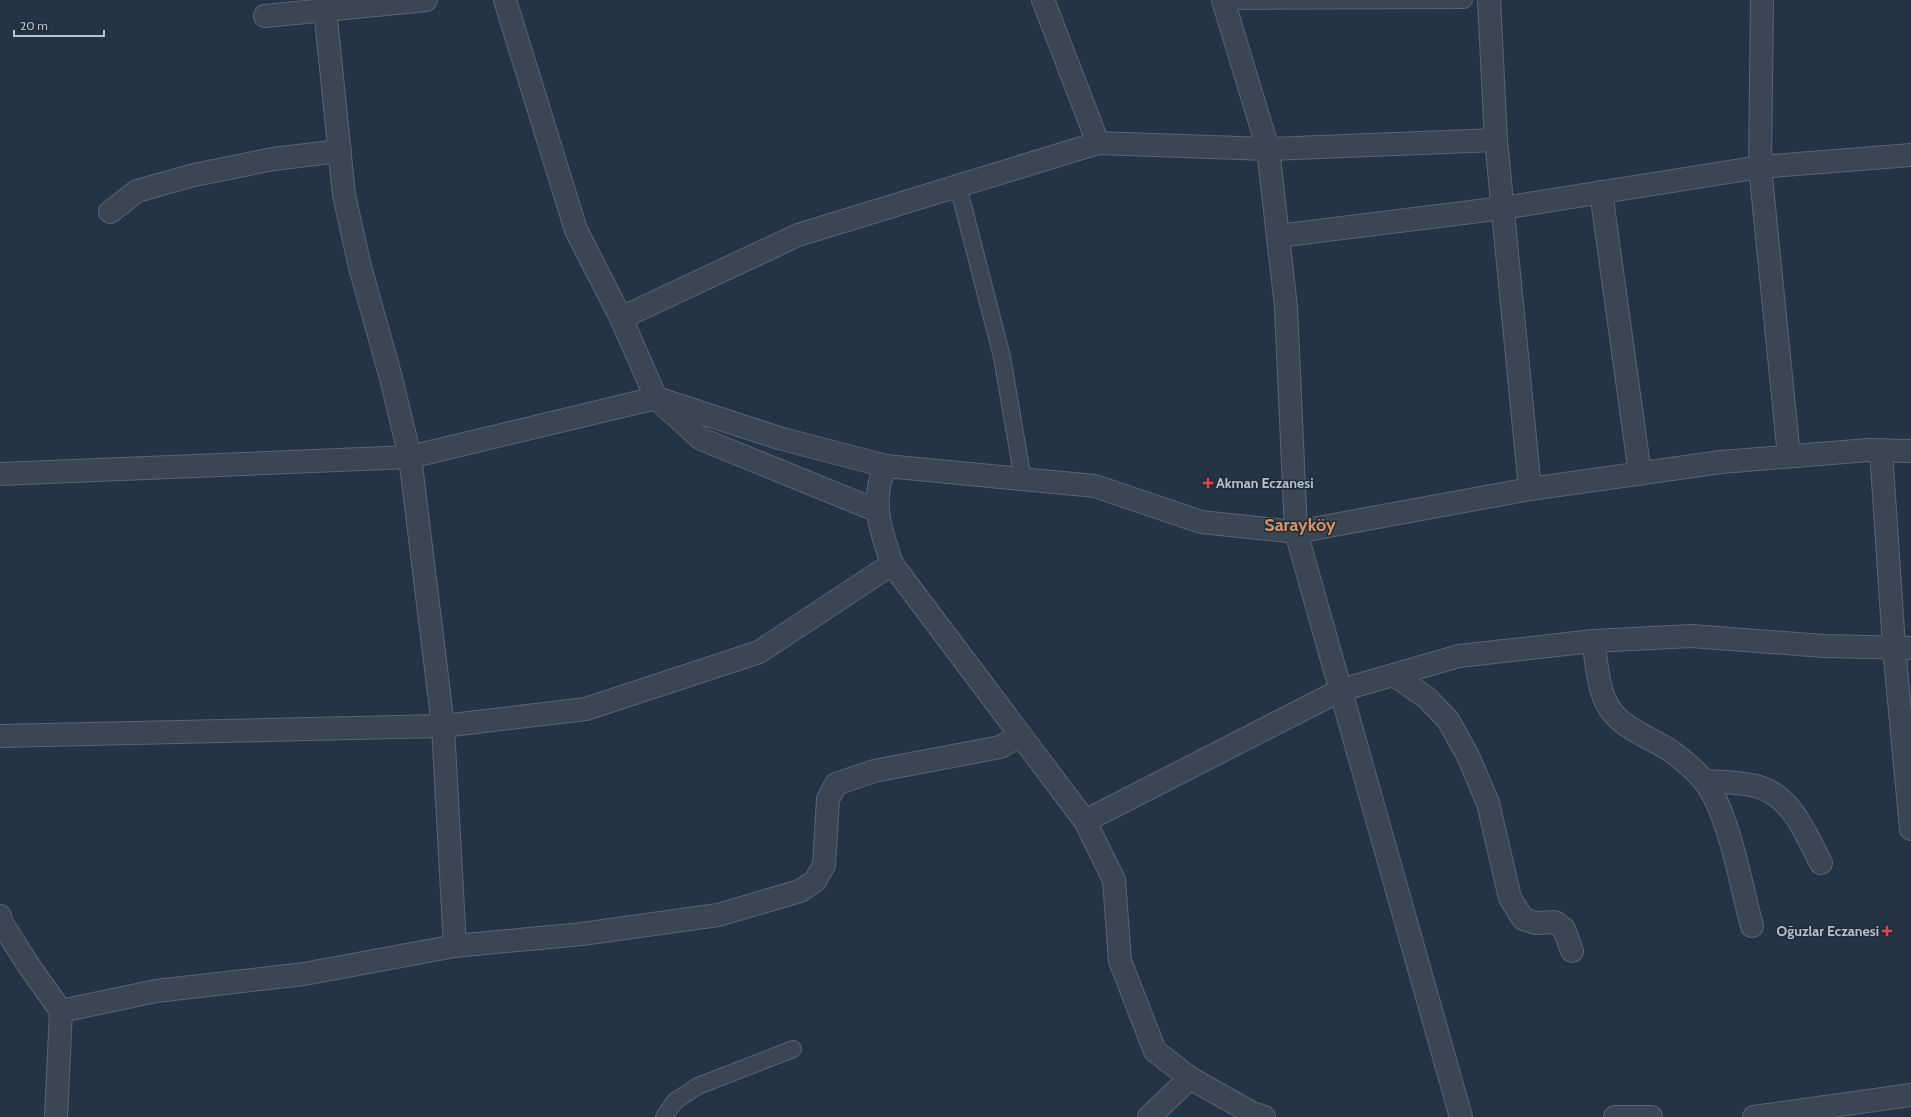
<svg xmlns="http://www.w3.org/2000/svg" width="1911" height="1117" font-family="Cabin,sans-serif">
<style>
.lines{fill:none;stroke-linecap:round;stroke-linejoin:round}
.service-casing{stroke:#586471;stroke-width:18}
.minor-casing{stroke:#586471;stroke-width:24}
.tertiary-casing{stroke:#586471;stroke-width:24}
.service{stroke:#3a4654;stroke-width:16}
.minor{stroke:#3a4654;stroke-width:22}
.tertiary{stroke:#3a4654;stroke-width:22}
.health-dot{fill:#e0444e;stroke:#1e2b39;stroke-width:1.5}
.labels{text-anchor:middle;stroke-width:3;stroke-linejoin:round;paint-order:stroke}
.poi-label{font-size:14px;font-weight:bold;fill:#b7c1cd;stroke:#1e2b39;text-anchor:start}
.district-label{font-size:18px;font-weight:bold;fill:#dc9263;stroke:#1e2b39}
</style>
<rect width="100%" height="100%" fill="#253444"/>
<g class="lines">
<defs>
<g id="service">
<path d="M1223,1l241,-1"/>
<path d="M958,186l44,171 21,123"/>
<path d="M664,1117l11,-16 23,-15 95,-37"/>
</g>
<g id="minor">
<path d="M505,0l71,230 45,88 35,80 45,41 177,72"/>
<path d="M1043,0l55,143"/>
<path d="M1223,0l45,149 18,158 10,225 165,585"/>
<path d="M1489,0l7,140 34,349"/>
<path d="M1762,0l-2,167 29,289"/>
<path d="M325,9l19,186 16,72 31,111 19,79 33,269 12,220"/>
<path d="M265,16l161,-16"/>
<path d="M1601,192l39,282"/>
<path d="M110,212l27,-21 57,-16 79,-16 67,-8"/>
<path d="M1278,236l225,-28 257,-41 151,-12"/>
<path d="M621,318l177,-83 300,-92 170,6 228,-9"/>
<path d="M1881,450l13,197 17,182"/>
<path d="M886,466c-3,7 -6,14 -7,21 -5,27 5,52 13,77l193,257 29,59 6,81 35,90 35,27 62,35 12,4"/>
<path d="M0,474l410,-17 246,-59 123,40 107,28 209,20 106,36 95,10 234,-43 191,-27 147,-12 43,1"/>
<path d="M1593,641c3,16 4,35 9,51 10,35 43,42 69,59 12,9 25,19 34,31 24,31 36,104 47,144"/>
<path d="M1394,675l33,23 21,22 20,36 20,47 22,95 13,21 13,4 19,-1 9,7 8,22"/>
<path d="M443,726l143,-17 173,-57 133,-88"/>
<path d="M1704,781c18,1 35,1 52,5 36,9 50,49 65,77"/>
<path d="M1085,821l256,-131 118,-34 134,-15 98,-5 133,10 87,2"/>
<path d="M0,916l1,6 28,44 32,45 -5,106"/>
<path d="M61,1011l95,-20 148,-17 151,-28 127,-12 136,-19 82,-24 15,-10 9,-16 4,-66 8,-15 38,-13 126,-24 20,-11"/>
<path d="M1149,1117l41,-39"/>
<path d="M1615,1117h36"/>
<path d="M1754,1117l157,-22"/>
</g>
<path id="tertiary" d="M0,736l443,-10"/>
</defs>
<use href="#service" class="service-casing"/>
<use href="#minor" class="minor-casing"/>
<use href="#tertiary" class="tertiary-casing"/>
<use href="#service" class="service"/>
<use href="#minor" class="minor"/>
<use href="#tertiary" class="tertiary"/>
</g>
<g class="health-dot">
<path d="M1206 477h4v4h4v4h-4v4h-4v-4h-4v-4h4z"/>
<path d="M1885 925h4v4h4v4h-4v4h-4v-4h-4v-4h4z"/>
</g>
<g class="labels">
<g class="poi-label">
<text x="1216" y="488">Akman Eczanesi</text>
<text x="1879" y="936" text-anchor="end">Oğuzlar Eczanesi</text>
</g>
<g class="district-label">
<text x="1300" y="531">Sarayköy</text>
</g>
</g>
<path d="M14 30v6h90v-6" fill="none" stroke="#b7c1cd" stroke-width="2"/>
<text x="20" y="30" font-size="12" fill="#b7c1cd" stroke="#1e2b39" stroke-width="3" paint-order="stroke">20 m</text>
</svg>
